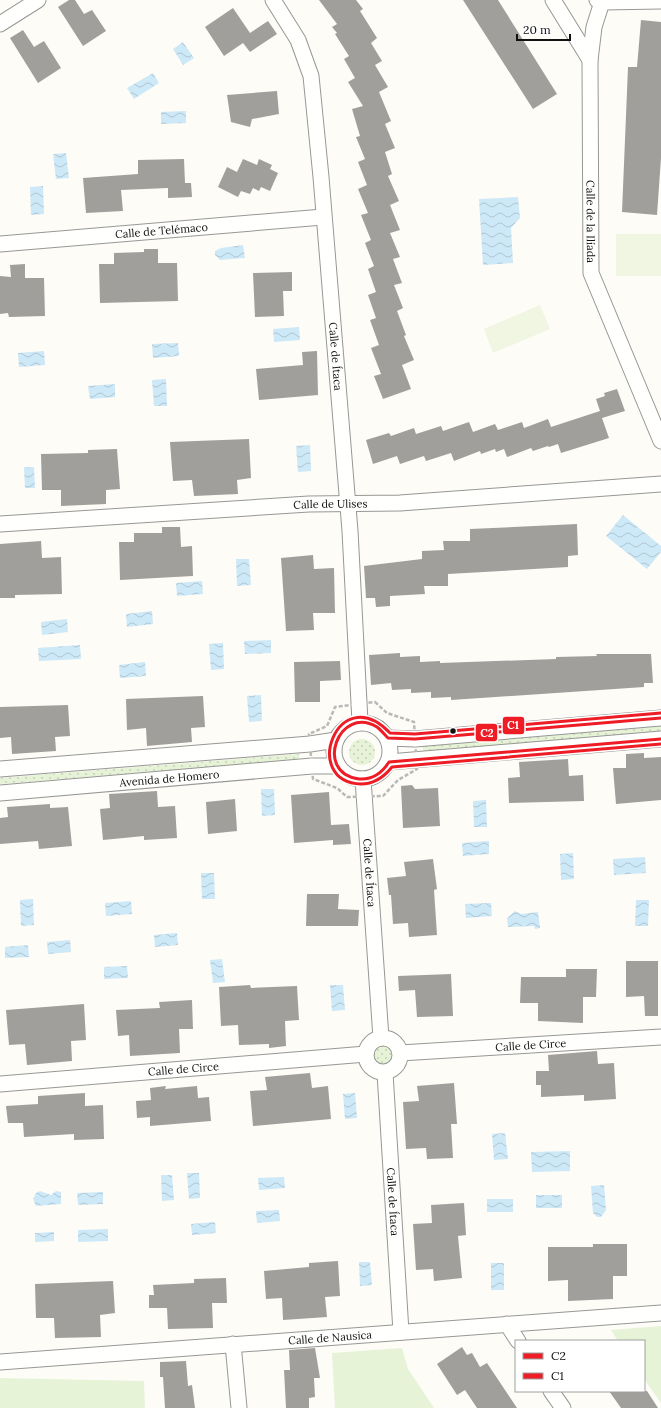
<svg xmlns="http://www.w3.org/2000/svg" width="661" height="1408" font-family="Lora,serif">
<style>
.grass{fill:url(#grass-dots)}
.park{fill:#e7f3d7}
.pitch{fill:#f0f6e1}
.water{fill:url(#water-waves)}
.building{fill:#a19f9c}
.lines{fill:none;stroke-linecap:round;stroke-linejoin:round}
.street-casing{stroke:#979795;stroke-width:17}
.path{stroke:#b9b9b8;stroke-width:2.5;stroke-dasharray:4 2;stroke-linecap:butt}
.street{stroke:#fffffe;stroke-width:15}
.bus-1-casing{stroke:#fff;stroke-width:6}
.bus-2-casing{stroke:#fff;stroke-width:6}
.bus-1{stroke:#ee1c25;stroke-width:3}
.bus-2{stroke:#ee1c25;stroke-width:3}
.bus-dot{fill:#111;stroke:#fff;stroke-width:1.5}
.labels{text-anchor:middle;stroke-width:4;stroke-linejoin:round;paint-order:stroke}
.street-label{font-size:11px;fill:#111;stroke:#fff}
.line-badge{stroke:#fff;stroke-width:1.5}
.badge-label{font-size:11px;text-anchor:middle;font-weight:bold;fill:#fff}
</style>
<defs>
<pattern id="grass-dots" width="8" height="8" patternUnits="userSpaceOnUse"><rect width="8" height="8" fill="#e7f3d7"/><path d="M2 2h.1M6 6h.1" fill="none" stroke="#c5cfb8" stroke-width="1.8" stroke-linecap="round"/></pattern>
<pattern id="water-waves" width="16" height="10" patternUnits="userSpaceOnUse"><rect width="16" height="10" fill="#cde8f7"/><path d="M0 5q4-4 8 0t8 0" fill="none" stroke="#afc6d3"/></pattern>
</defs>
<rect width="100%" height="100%" fill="#fdfcf7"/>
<g class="grass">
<path d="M661,722v10l-237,22 -2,-10z"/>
<circle cx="362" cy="752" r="13"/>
<path d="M299,754v6l-299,24v-6z"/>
<circle cx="383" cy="1054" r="10"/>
</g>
<g class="park">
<path d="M661,1326v77l-17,-24v-38h-26l-7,-11z"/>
<path d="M402,1348l6,21 26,39h-99l-3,-55z"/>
<path d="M0,1378l144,3 1,27h-145z"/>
</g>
<g class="pitch">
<rect x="616" y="234" width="45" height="42"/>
<path d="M540,305l10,24 -57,24 -9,-24z"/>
</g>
<g class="water">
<path d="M183,42l11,16 -11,7 -10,-16z"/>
<path d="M153,73l6,10 -25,16 -7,-11z"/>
<path d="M186,111v12l-25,1v-12z"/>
<path d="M66,153l3,25 -13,1 -3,-25z"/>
<path d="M43,186l1,28 -13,1 -1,-28z"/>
<path d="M518,197l2,21 -9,10 2,35 -30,2 -4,-66z"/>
<path d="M243,245l2,13 -25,2 -5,-5v-4l6,-3z"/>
<path d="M299,327l1,13 -26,2 -1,-13z"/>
<path d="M178,343l1,13 -26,2 -1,-14z"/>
<path d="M44,351l1,14 -26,2 -1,-14z"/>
<path d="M166,379l1,27h-13l-2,-26z"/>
<path d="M115,384v13l-25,2 -2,-13z"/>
<path d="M310,445l1,26 -13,1 -2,-26z"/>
<path d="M24,467h10l1,21h-10z"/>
<path d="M623,515l38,31v6l-14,17 -41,-33z"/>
<path d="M236,559h13l2,26 -14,1z"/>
<path d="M202,581l1,13 -26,2 -1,-13z"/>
<path d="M152,611l1,13 -26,3 -1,-13z"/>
<path d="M67,619l1,13 -26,3 -1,-13z"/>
<path d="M271,640v13l-26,1 -1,-13z"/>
<path d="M223,643l1,26 -13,1 -2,-26z"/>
<path d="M80,645l1,14 -42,2 -1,-13z"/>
<path d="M145,662l1,14 -26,2 -1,-13z"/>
<path d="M261,695l1,26 -13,1 -2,-26z"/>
<path d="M261,789h13l1,26 -13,1z"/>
<path d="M486,800l1,27h-13l-1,-26z"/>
<path d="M489,841v13l-26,2 -1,-13z"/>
<path d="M573,853l1,26 -13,1 -1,-26z"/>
<path d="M645,857l1,16 -32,2 -1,-16z"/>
<path d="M201,873h13l1,26h-13z"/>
<path d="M33,899l1,26 -13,1 -1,-26z"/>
<path d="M636,900h13l-1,26h-13z"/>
<path d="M131,901l1,13 -26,2 -1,-13z"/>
<path d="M491,903l1,13 -26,2 -1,-14z"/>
<path d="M515,911l6,3 17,-2 2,16 -5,1 -1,-3 -26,1 -1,-9z"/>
<path d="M177,933l1,12 -23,2 -1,-12z"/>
<path d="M70,940l1,12 -23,2 -1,-12z"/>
<path d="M28,945l1,12 -24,1v-11z"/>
<path d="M222,959l3,23 -12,1 -3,-23z"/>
<path d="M127,966l1,12 -24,1v-12z"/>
<path d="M330,985h13l2,25 -13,1z"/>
<path d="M355,1093l2,25 -12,1 -2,-25z"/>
<path d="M505,1133l3,26 -14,1 -2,-26z"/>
<path d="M570,1151v20l-38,1 -1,-20z"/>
<path d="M187,1173h12l1,25 -11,1z"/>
<path d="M161,1175h11l2,25 -12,1z"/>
<path d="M284,1177l1,11 -26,2 -1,-12z"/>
<path d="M604,1185l2,25 -5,7h-4l-4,-4 -2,-27z"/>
<path d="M40,1191l11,4 5,-4 5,1v12l-25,2 -3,-7 3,-6z"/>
<path d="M103,1192v12l-25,1 -1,-12z"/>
<rect x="536" y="1195" width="26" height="13"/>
<rect x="487" y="1199" width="26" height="13"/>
<path d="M279,1210l1,11 -23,2 -1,-12z"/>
<path d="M215,1222l1,11 -24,2 -1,-11z"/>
<path d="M108,1229v12l-30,1v-12z"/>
<path d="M54,1232v9l-19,1v-9z"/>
<path d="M359,1262h11l2,23 -12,1z"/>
<rect x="491" y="1263" width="13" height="27"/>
</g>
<g class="building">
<path d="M69,0h6l9,14 8,-4 14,21 -23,15 -25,-39z"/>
<path d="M319,0h37l7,9 -3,2 17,27 -6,5 11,18 -7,4 13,22 -9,5 12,29 -6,3 10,24 -10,4 7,22 -4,2 11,25 -9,4 10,25 -10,3 10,24 -7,2 9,24 -8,2 9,23 -6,3 9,24 -2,1 10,24 -12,5 9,24 -28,10 -9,-23 7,-2 -10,-26 8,-3 -9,-25 6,-2 -8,-23 8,-3 -8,-23 6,-3 -9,-23 6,-3 -10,-25 7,-2 -10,-24 9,-4 -9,-23 7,-3 -9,-22 4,-1 -8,-27 11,-3 -15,-24 7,-4 -11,-19 5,-3 -14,-22 2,-1 -5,-6 5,-3z"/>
<path d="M463,0h35l59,94 -24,15z"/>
<path d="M233,8l17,25 18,-12 9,13 -27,18 -7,-9 -19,13 -19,-29z"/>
<path d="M641,20l20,2v136l-4,57 -35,-3 6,-145h9z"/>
<path d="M23,30l11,17 10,-6 17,27 -23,15 -28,-45z"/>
<path d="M277,91l2,23 -27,5 -2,8 -19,-5 -4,-27z"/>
<path d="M184,159l1,24h6l1,14 -24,1v-10l-47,2 2,21 -37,2 -3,-35 55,-4v-14z"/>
<path d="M243,159l14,6 2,-6 13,6 -2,4 8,4 -8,18 -9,-4 -2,4 -6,-3 -3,6 -9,-3 -3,6 -20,-10 9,-20 10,5z"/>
<path d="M144,249h14v14h19l1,38 -78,2 -1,-39h15v-11l30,-1z"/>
<path d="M25,264v14h19l1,38 -36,1 -1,-4 -8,1v-38l11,1 -1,-12z"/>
<path d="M292,272v19h-9l1,25 -29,1 -2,-44z"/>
<path d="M317,351l1,44 -59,5 -3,-31 47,-4 -1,-13z"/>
<path d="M617,389l8,22 -23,7 7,20 -48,15 -3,-9 -9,3 -1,-1 -15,5 -2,-3 -24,9 -3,-8 -8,3 -1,-3 -14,5 -1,-3 -26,10 -3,-8 -25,8 -2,-5 -24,8 -3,-8 -24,8 -7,-24 23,-7 2,3 23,-8 2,6 25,-8 2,5 26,-9 4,10 22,-8 3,6 24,-8 2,6 24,-9 3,8 49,-16 -4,-12 9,-3 -1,-3z"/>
<path d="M249,439l2,39 -14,2 1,14 -44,2 -2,-16 -19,1 -3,-39z"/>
<path d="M117,449l3,40 -14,1v14l-45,2v-16h-19l-1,-36 47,-1v-3z"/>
<path d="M577,524l1,31 -10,1v11l-120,7v12h-24l1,8 -35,2v10l-14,1 -1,-9h-9l-2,-32 58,-7v-8l22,-1 -1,-9h27v-12z"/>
<path d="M162,527h18l1,20 11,-1 1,30 -73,4 -1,-38h15v-9h28z"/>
<path d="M41,541l1,17 19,-1 1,37 -47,1v3h-15v-54z"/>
<path d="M313,555l1,14 20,-1 1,45h-22l1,17 -28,1 -5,-73z"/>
<path d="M400,653v4l20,-1v6l20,-1v2l116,-4v-2l41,-1 -1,-2h55l2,29h-9v4l-193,13v-3l-20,1v-6l-20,1v-4l-19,1 -1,-7 -20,2 -2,-30z"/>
<path d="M340,661l1,19 -21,1v21h-25l-1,-40z"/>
<path d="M203,696l2,31 -14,1 1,14 -45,4 -1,-18 -19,2 -1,-31z"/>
<path d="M68,705l2,31 -15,1 1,14 -44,3 -1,-17 -11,1v-31z"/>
<path d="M644,753v5l17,-1v43l-45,4 -3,-36h13v-14z"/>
<path d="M568,759l1,17 14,-1 1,26 -75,2 -1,-25 12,-1 -1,-15z"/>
<path d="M412,785l3,4 23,-1 2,38 -37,2 -2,-42z"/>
<path d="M157,791l1,16 17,-1 2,32 -33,2v-4l-41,4 -3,-31 10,-1 -1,-14z"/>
<path d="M329,792l2,33 18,-1 2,20 -18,1v-5l-39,3 -3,-48z"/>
<path d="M235,799l2,32 -29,3 -2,-32z"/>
<path d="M50,804v4l18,-1 4,39 -33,3 -1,-8 -38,3v-26l8,-1 -1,-10z"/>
<path d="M433,859l4,30 -3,1 3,45 -28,2 -1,-14 -15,1 -2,-29h-2l-2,-17 19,-2 -2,-14z"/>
<path d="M307,894h32l-1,15 21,1 -1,16h-52z"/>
<path d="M626,961h32v55h-13l-1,-20 -18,1z"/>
<path d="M566,969h31l-1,28h-13v26l-45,-2v-18h-18l1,-26h45z"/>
<path d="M451,974l2,42 -36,1 -2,-27 -16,1 -1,-15z"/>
<path d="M250,985l1,3 46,-2 2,34 -14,1 1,25 -17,2v-4l-30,1 -1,-20 -17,1 -2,-39z"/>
<path d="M192,1000l1,29h-14l1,24 -50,3 -1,-21 -11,1 -2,-26 44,-2 -1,-6z"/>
<path d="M84,1004l2,36 -15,1 1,20 -45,4 -2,-21 -16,1 -3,-35z"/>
<path d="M597,1051l1,13 16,-1 2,36 -32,2v-6l-43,2v-12h-5v-14h13l-1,-16z"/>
<path d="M310,1073l2,15 16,-2 3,33 -78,7 -3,-35 17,-1 -2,-13z"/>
<path d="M454,1083l3,41h-6l2,34 -26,1 -1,-11 -20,1 -3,-47 16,-1 -2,-15z"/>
<path d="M166,1086l-1,3 32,-3 1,12 11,-1 2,24 -61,5v-9l-13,1 -1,-17 15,-1 -1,-12z"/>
<path d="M85,1093v13l18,-1 1,34 -30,1v-6l-50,3 -1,-14h-15l-2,-17 32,-2v-8z"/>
<path d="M464,1203l2,32 -8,1 4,42 -28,3 -1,-12 -17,1 -3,-46 19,-1 -1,-18z"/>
<path d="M593,1244h34v32h-14v23l-45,2v-21l-20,1v-34h45z"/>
<path d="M338,1261l2,35 -15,1 2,20 -44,3 -1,-22 -16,1 -2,-28 45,-4v-4z"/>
<path d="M226,1278l1,25h-15l1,25 -45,1 -1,-21h-18v-13h5l-1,-10 41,-2v-4z"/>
<path d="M113,1281l2,32 -15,2 1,22 -46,1 -1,-20h-18l-1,-34z"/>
<path d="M462,1347l5,8 5,-2 8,14 7,-4 30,45h-40l-12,-18 -8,5 -20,-31z"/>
<path d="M315,1348l5,30h-6l1,19 -6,1v10h-23l-2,-38h6l-1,-20z"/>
<path d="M186,1361l2,25 4,-1 3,23h-30l-2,-31h-3v-15z"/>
<path d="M609,1391h38l11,17h-37z"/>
</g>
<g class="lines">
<defs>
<g id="street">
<path id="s1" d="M273,0l25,40 13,36 10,101 29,354 10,191"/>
<path d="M553,0l37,60"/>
<path d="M597,0l5,2 59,-1"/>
<path id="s2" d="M602,2l-8,25 -4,33 1,213 70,168"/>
<path d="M0,24l38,-24"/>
<path id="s3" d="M0,244l323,-27"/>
<path id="s4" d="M0,524l309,-20 91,-1 261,-19"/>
<circle cx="362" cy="751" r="28"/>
<path d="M388,738l27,1 246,-21"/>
<path d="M389,762l272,-23"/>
<path d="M0,769l310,-25 26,-4"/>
<path id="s5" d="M363,779l18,259"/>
<path id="s6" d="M0,793l312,-27h26"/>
<circle cx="383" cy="1055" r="17"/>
<path id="s7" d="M400,1053l261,-16"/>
<path id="s8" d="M385,1073l16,259"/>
<path id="s9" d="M0,1084l366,-30"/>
<path d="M507,1324l11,17"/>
<path d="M233,1344l6,64"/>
<path id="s10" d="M0,1362l661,-49"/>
<path d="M551,1391l12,17"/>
</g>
</defs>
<use href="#street" class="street-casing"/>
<path class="path" d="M375,702l12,11 27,9 3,47 -19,11 -15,16 -36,1 -10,-9 -24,-9 -4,-45 18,-8 8,-19z"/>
<use href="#street" class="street"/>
<defs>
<path id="bus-1" d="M661,718l-246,21 -27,-1c-3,-3 -7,-8 -11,-11 -38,-23 -64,46 -18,52 13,1 23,-6 30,-17l272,-23"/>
<path id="bus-2" d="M661,713l-246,21 -25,-1c-52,-54 -90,49 -29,51 13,0 23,-7 31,-17l269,-23"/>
</defs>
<use href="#bus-1" class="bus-1-casing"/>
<use href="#bus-2" class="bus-2-casing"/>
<use href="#bus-1" class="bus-1"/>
<use href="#bus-2" class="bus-2"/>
</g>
<circle class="bus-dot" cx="453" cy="731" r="3.5"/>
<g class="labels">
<g class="street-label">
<text dy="4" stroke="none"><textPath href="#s2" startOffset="221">Calle de la Ilíada</textPath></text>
<text dy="4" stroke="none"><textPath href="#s3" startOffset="162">Calle de Telémaco</textPath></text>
<text dy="4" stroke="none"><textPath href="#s1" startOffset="367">Calle de Ítaca</textPath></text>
<text dy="4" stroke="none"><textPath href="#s4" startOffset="331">Calle de Ulises</textPath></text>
<text dy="4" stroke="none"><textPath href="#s6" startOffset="170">Avenida de Homero</textPath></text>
<text dy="4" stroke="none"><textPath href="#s5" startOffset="94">Calle de Ítaca</textPath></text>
<text dy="4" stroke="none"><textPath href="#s7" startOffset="131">Calle de Circe</textPath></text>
<text dy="4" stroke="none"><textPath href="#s9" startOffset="184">Calle de Circe</textPath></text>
<text dy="4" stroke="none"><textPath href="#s8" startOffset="129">Calle de Ítaca</textPath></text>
<text dy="4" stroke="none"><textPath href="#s10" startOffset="331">Calle de Nausica</textPath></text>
</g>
</g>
<g class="line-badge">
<rect x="502" y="716" width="23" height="19" rx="4" fill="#ee1c25"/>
<rect x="475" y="723" width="23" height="19" rx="4" fill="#ee1c25"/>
</g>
<g class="badge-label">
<text x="513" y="729">C1</text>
<text x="487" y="737">C2</text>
</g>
<rect x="515" y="1340" width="130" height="52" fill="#ffffff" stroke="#a0a0a0"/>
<rect x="523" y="1353" width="20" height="6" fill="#ee1c25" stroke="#a0a0a0"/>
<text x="551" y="1360" font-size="12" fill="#111111">C2</text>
<rect x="523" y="1373" width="20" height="6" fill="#ee1c25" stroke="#a0a0a0"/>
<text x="551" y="1380" font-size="12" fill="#111111">C1</text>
<path d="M517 34v6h53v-6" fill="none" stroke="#111111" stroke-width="2"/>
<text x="523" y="34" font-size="12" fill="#111111" stroke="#ffffff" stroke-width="3" paint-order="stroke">20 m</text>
</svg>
